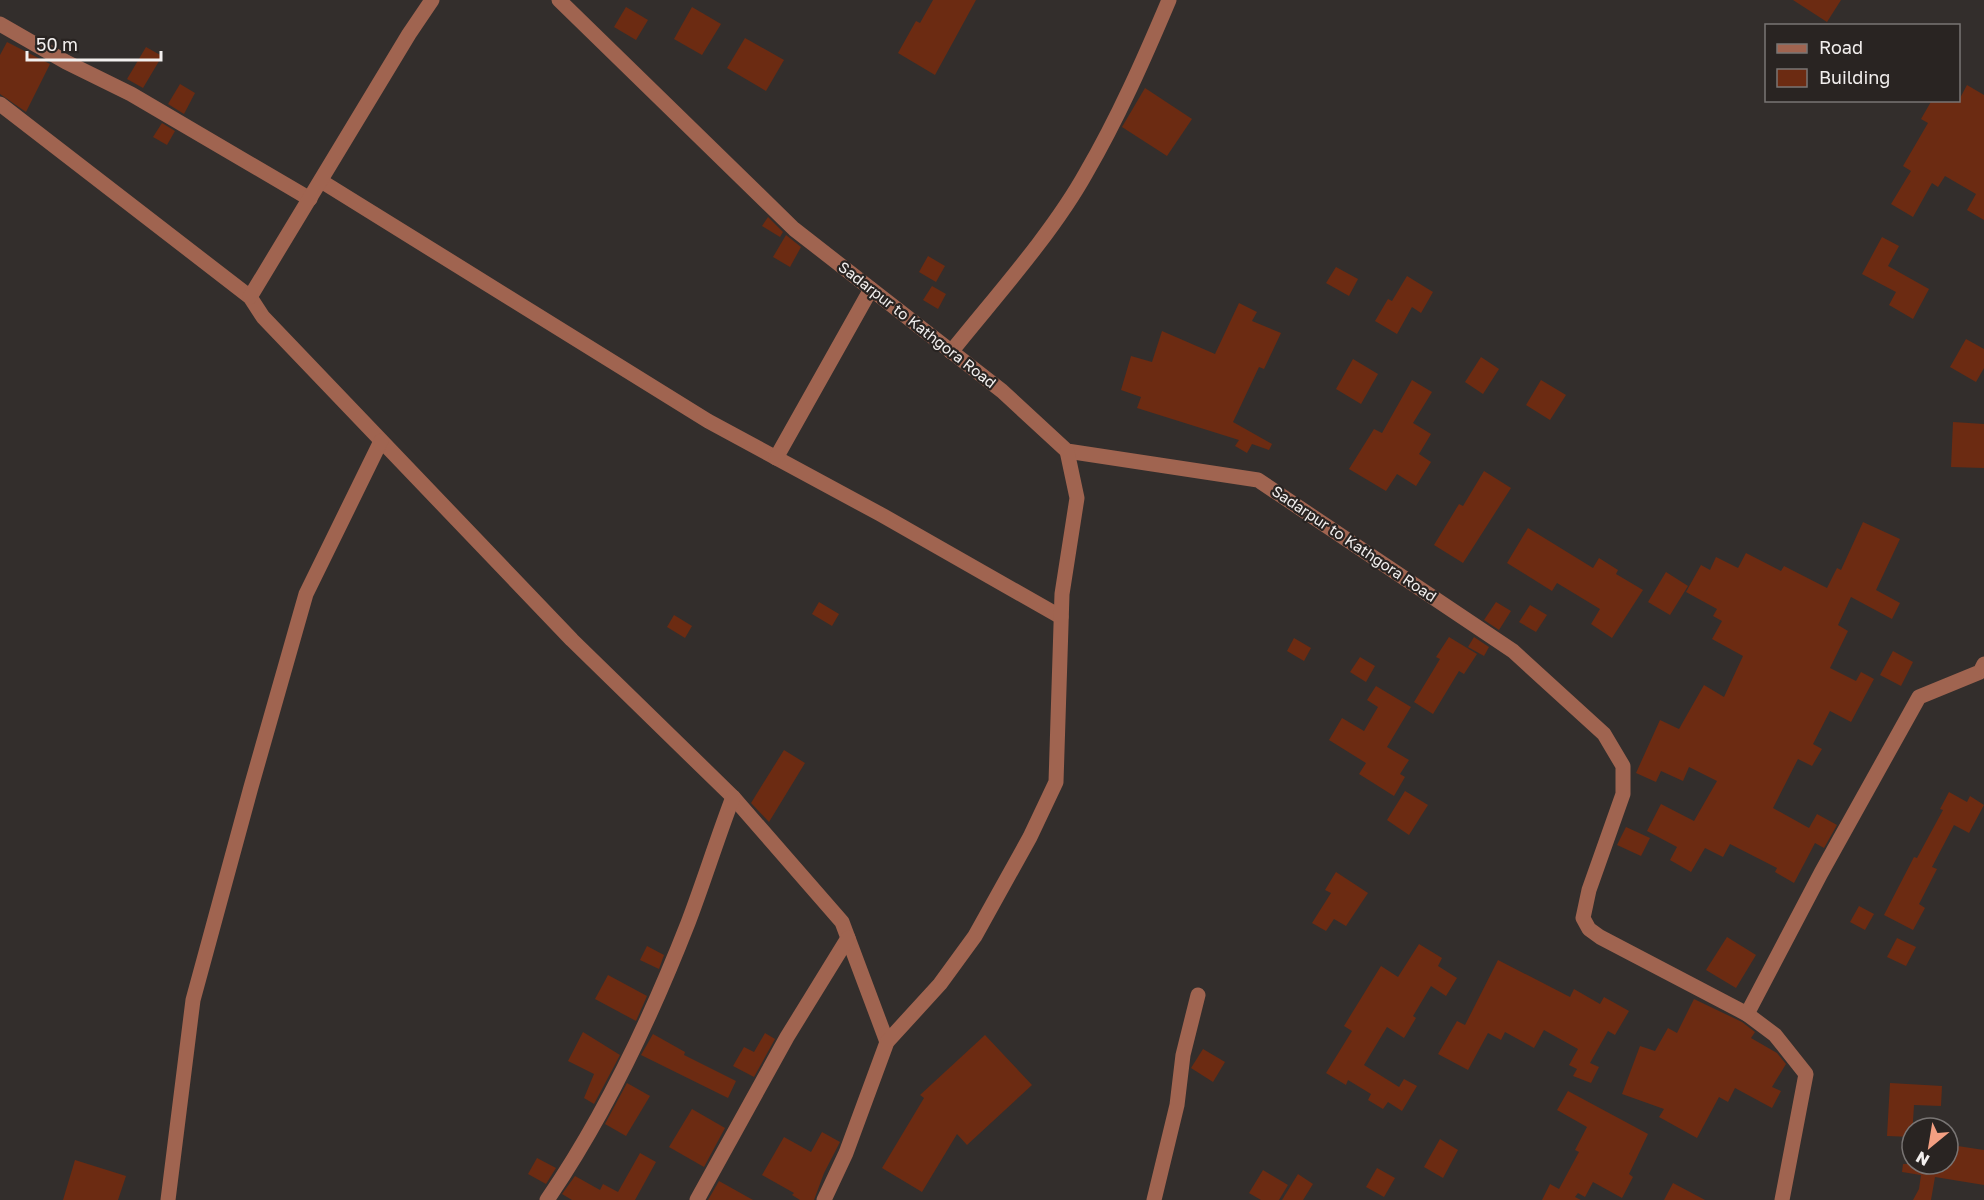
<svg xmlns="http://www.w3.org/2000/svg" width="1984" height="1200" font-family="'Golos Text',sans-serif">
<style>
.building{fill:#6c2b12}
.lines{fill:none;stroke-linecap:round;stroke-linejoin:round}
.minor{stroke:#a06450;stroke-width:15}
.labels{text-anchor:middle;stroke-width:4.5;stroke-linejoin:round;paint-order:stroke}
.street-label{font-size:15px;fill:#f2efee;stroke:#292422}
</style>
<rect width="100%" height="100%" fill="#332e2c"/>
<g class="building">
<path d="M933,0h43l-41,75 -37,-22 18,-32 4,2z"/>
<path d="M1793,0h48l-14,22z"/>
<path d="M626,7l22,13 -12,20 -22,-13z"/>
<path d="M692,7l29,17 -19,31 -28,-16z"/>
<path d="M745,38l39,22 -18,31 -39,-23z"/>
<path d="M7,42l43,22 -24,48 -26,-18v-39z"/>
<path d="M146,47l16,9 -19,32 -16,-9z"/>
<path d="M180,84l15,9 -11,21 -16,-10z"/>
<path d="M1967,85l17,10v125l-17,-10 9,-16 -31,-18 -7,11 -6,-4 -19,34 -22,-13 20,-33 -8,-5 25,-43 -7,-4 11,-19h27z"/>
<path d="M1145,88l47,31 -25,37 -45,-29z"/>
<path d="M162,123l13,8 -8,14 -14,-8z"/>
<path d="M768,217l15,15 -3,5 -18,-11z"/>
<path d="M786,235l15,12 -11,20 -17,-10z"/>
<path d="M1882,237l17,9 -11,20 41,23 -16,30 -24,-14 7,-13 -34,-18z"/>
<path d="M928,256l17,10 -9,16 -17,-10z"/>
<path d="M1336,267l22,12 -9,17 -23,-13z"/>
<path d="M1407,276l26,16 -12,21 -9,-6 -15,27 -22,-13 13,-22 4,2z"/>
<path d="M932,286l14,8 -8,15 -15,-9z"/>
<path d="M1239,303l18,9 -5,9 29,12 -17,36 -5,-2 -26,55 39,22 -3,6 -17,-6 -5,9 -12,-7 4,-6 -102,-32 4,-11 -20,-7 10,-34 21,6 10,-31 53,23z"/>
<path d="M1966,339l18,10v19l-8,14 -26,-15z"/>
<path d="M1481,357l18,12 -16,25 -18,-12z"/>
<path d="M1353,359l25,15 -17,30 -25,-15z"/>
<path d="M1412,380l20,12 -19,31 18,11 -12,20 12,8 -15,24 -19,-12 -11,17 -37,-22 25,-40 8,4z"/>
<path d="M1541,380l25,15 -16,25 -24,-15z"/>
<path d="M1953,422l31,2v44l-33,-1z"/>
<path d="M1484,471l27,17 -48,75 -29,-18 25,-41 4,2z"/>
<path d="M1863,522l37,17 -24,51 24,13 -8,16 -41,-22 -13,28 10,6 -18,37 26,13 5,-9 13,7 -23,43 -21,-11 -17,33 9,5 -10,17 -14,-7 -25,49 36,20 8,-14 20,11 -13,23 -9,-5 -21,40 -19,-11 2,-4 -47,-24 -7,13 -18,-9 -14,24 -21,-12 7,-13 -30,-16 14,-27 33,17 23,-40 -28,-14 -6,14 -22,-10 -5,11 -20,-9 24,-53 19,9 25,-44 20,12 19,-41 -31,-17 10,-18 -9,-5 4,-7 -31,-17 15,-27 9,5 6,-13 22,11 8,-15 35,18 3,-5 43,22 10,-20 4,2z"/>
<path d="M1528,528l65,40 6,-10 19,12 -2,4 27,16 -31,48 -21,-14 9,-15 -43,-26 -5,8 -45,-28z"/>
<path d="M1666,572l22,14 -18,29 -22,-13z"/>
<path d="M819,602l20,12 -7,12 -20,-12z"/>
<path d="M1496,602l15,9 -12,19 -15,-10z"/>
<path d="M1530,605l17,10 -11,17 -17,-10z"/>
<path d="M674,615l18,11 -7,12 -18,-11z"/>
<path d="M1449,637l28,17 -13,20 -5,-3 -26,43 -19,-12 26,-43 -4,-2z"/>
<path d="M1474,637l15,10 -5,9 -16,-9z"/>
<path d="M1294,638l17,10 -7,13 -17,-10z"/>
<path d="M1893,651l20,11 -12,24 -21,-11z"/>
<path d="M1360,657l15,9 -9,16 -16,-10z"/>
<path d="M1376,686l35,21 -24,40 22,13 -9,14 5,3 -11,19 -35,-22 7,-11 -37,-23 13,-22 22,13 14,-24 -11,-7z"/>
<path d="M784,750l21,13 -36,59 -18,-19z"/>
<path d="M1405,791l23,14 -19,30 -22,-15z"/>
<path d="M1949,792l18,10 3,-6 14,9 -15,28 -15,-8 -22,42 5,2 -18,35 6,4 -12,22 -29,-15 30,-58 3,1 26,-48 -3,-1z"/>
<path d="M1626,827l24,11 -9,18 -24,-11z"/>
<path d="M1336,872l32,21 -22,33 -12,-7 -8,12 -14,-8 19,-30 -6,-3z"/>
<path d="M1859,906l15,8 -9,16 -15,-8z"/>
<path d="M1727,937l29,18 -20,33 -30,-18z"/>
<path d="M1897,938l19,9 -10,19 -19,-9z"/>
<path d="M1419,944l23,14 -4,8 19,12 -11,18 -15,-10 -18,30 3,2 -12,20 -17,-11 -23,38 35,22 5,-8 13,7 -15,25 -14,-9 -5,7 -15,-9 3,-6 -23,-14 -2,5 -20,-12 26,-42 -8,-5 37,-60 17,11z"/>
<path d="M647,946l17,9 -5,14 -19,-9z"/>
<path d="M1498,960l72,37 4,-8 26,15 4,-7 25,14 -14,24 -7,-4 -18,32 9,4 -8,16 -18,-7 4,-7 -8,-4 9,-16 -34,-19 -10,18 -29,-16 -4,8 -13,-7 -20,37 -30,-16 19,-33 8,4z"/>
<path d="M608,975l39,21 -11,25 -41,-22z"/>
<path d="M1694,999l48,23 13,10 -4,6 26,15 9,11 -14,23 9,4 -9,17 -37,-20 -7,14 -9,-5 -22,41 -38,-21 5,-8 -42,-15 18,-48 15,5 13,-23 9,5z"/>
<path d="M583,1032l37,23 -26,49 -10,-6 10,-24 -26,-13z"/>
<path d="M765,1033l10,6 -21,38 -21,-11 11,-19 10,5z"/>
<path d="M653,1034l32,18 -1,3 52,26 -8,17 -87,-43z"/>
<path d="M985,1035l47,50 -65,60 -10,-11 -35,58 -40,-24 42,-70 -4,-3z"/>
<path d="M1203,1049l22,13 -12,20 -22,-14z"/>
<path d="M627,1083l23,13 -24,40 -21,-12z"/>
<path d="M1890,1083l52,3 -1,20 -27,-1 -2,32 -25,-1z"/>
<path d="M1568,1091l80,43 -19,40 4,3 -11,21 -29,-16 -8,15 -7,-4 -3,4 6,3h-39l8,-16 9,5 20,-37 -4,-2 12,-23 -30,-17z"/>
<path d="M692,1109l33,19 -21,39 -35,-20z"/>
<path d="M822,1132l18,10 -16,31 -10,27h-14l-8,-5 2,-2 -32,-18 22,-38 27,15z"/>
<path d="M1440,1139l18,11 -15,28 -19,-11z"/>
<path d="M1951,1145l33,5v35l-49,-8 -4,23h-18l6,-11 2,-14 -19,-3 1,-8h45z"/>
<path d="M640,1153l16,9 -21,38h-63l-10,-6 13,-18 25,14 3,-6 15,8z"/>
<path d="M537,1158l19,10 -10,16 -18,-10z"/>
<path d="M75,1160l51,16 -8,24h-55z"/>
<path d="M1377,1168l18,10 -11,19 -18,-10z"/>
<path d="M1263,1170l25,15 -9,15h-18l-12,-7z"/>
<path d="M1298,1174l15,10 -10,16h-21z"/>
<path d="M719,1181l34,19h-45z"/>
<path d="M1673,1183l32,17h-41z"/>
</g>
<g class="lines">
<g class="minor">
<path d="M559,0l235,229 208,162 65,60 191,29 255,171 91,83 19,32v28l-34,96 -6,28 6,11 11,8 147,77 28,21 31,39 -24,126"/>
<path d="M0,24l66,38 65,32 179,105"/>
<path d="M0,104l250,193 13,20 309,323 161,157 109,125 45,120"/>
<path d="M321,181l387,240 172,93 181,103"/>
<path d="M250,297l159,-263 23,-34"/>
<path d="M951,352c44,-55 101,-118 135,-179 32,-55 58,-114 83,-173"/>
<path d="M776,458l95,-169"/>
<path d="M1747,1014l74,-141 98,-176 61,-25 4,-8"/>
<path d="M168,1200l25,-200 58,-213 55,-193 75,-153"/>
<path d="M547,1200c59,-86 103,-180 141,-277 16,-42 29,-84 45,-126"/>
<path d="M697,1200l90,-163 61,-99"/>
<path d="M824,1200l22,-47 41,-111 53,-58 35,-48 55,-99 26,-55 6,-188 15,-96 -10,-47"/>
<path d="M1154,1200l23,-95 6,-50 15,-60"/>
</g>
</g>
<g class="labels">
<g class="street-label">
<text transform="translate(917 325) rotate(38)" y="5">Sadarpur to Kathgora Road</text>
<text transform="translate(1354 544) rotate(34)" y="5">Sadarpur to Kathgora Road</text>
</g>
</g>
<rect x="1765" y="24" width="195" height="78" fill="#292422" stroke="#797574" stroke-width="1.5"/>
<rect x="1777" y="44" width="30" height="9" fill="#a06450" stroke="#797574" stroke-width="1.5"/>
<text x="1819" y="54" font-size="18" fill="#f2efee">Road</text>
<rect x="1777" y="69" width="30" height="18" fill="#6c2b12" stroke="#797574" stroke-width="1.5"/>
<text x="1819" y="84" font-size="18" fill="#f2efee">Building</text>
<g transform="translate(1930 1146) rotate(210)"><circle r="28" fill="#292422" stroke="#797574" stroke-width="1.5"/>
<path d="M0-4.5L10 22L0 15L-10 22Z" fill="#f39f82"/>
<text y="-9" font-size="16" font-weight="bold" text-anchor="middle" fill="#f2efee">N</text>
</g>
<path d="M27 51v9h134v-9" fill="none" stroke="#f2efee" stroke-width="3"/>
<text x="36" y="51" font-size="18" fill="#f2efee" stroke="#292422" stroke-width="4.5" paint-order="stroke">50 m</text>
</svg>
